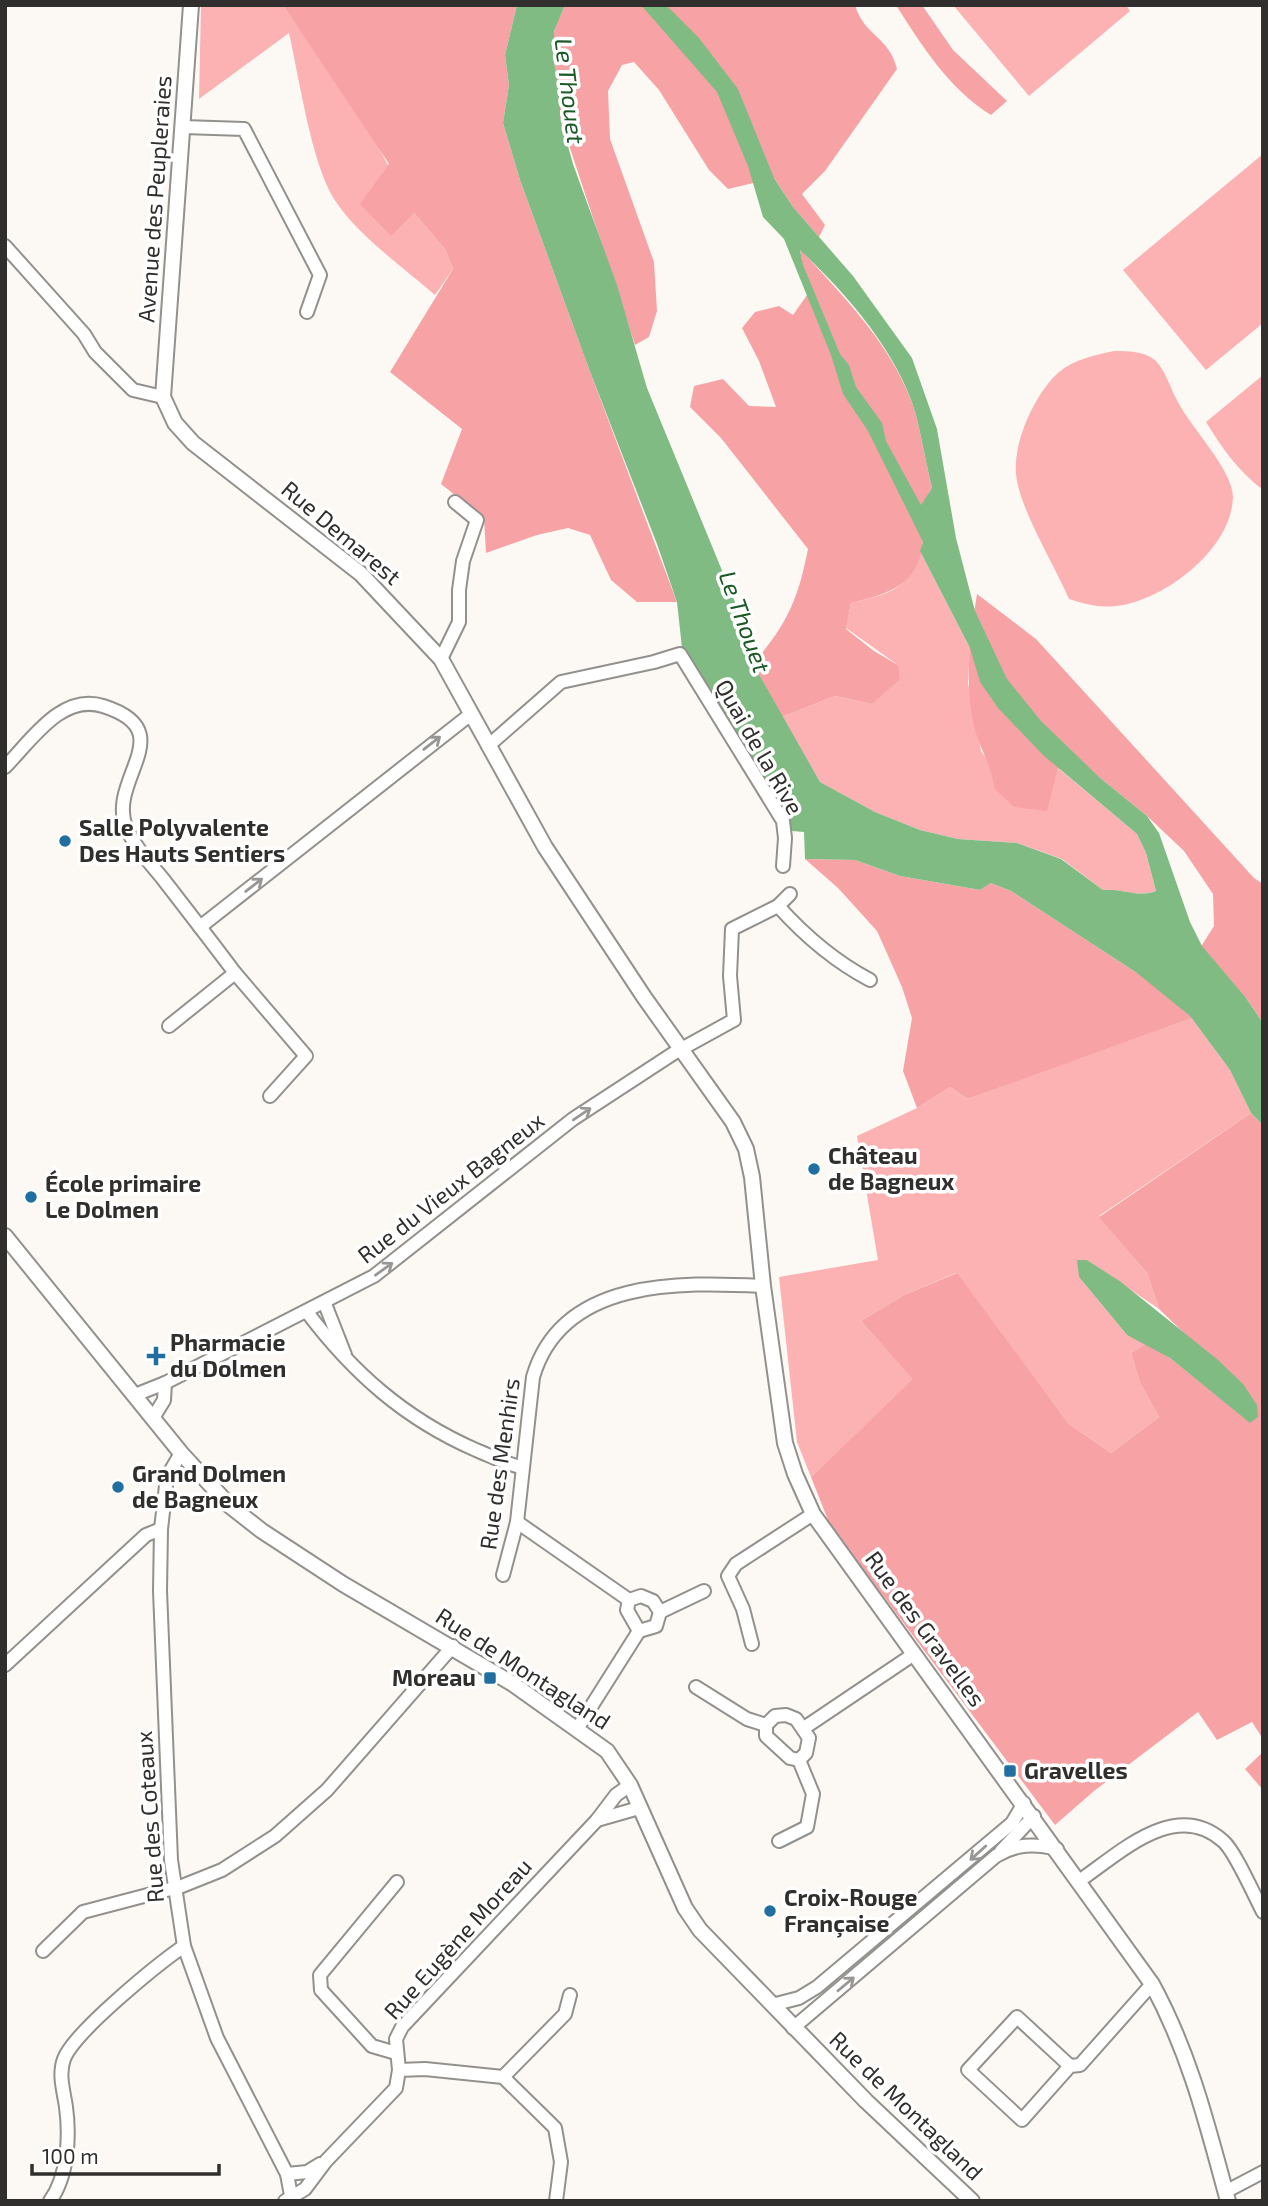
<svg xmlns="http://www.w3.org/2000/svg" width="1268" height="2206" font-family="'Exo 2',sans-serif">
<style>
.green{fill:#fcb2b3}
.forest{fill:#f7a3a5}
.water{fill:#80bb84;fill-rule:evenodd}
.lines{fill:none;stroke-linecap:round;stroke-linejoin:round}
.minor-casing{stroke:#93918d;stroke-width:16}
.tertiary-casing{stroke:#93918d;stroke-width:18}
.minor{stroke:#fff;stroke-width:12}
.tertiary{stroke:#fff;stroke-width:14}
.oneway{stroke:#989796}
.poi-dot{fill:#216fa1;stroke:#fff;stroke-width:2.5}
.labels{text-anchor:middle;stroke-width:7;stroke-linejoin:round;paint-order:stroke}
.street-label{font-size:23px;fill:#302f2d;stroke:#fff}
.poi-label{font-size:23px;font-weight:bold;fill:#302f2d;stroke:#fff;text-anchor:start}
.water-label{font-size:24px;font-style:italic;fill:#1b5925;stroke:#fff}
</style>
<rect width="100%" height="100%" fill="#fcf9f5"/>
<g class="green">
<path d="M201,5h82l88,129 43,79 31,36 8,20 -18,26c-32,-28 -78,-60 -101,-96 -23,-37 -35,-122 -45,-166l-90,66z"/>
<path d="M953,5h173l4,6 -101,85z"/>
<path d="M1263,154v169l-57,47 -83,-100z"/>
<path d="M1114,351c15,0 29,0 41,9 10,9 16,30 23,42 13,26 55,68 55,95 -1,52 -69,104 -117,109 -17,2 -31,-2 -47,-7 -14,-33 -50,-91 -53,-125 -3,-32 19,-81 43,-102 16,-13 36,-17 55,-21z"/>
<path d="M1263,375v115c-25,-19 -41,-42 -57,-68z"/>
<path d="M920,551l50,97 -2,35 13,68 12,17 1,20 59,-4 5,-16 79,66 9,19 10,38c-22,7 -32,-3 -53,-1l-41,-31 -45,-16 -59,-4 -38,-9 -45,-18 -48,-26 -7,-4 -38,-65 53,-21 37,8 26,-39 -52,-37 5,-25c39,-10 55,-11 69,-52z"/>
<path d="M1190,1016l40,54 21,43 -152,103 48,57 12,36 -72,-49 -8,17 48,58 20,8 -16,10 9,30 19,34 -48,36 -42,-29 -113,-151 -52,22 -43,26 53,58 -103,98 -14,-35 -18,-165 99,-17 -21,-124 60,-28 33,-21 18,12z"/>
</g>
<g class="forest">
<path d="M283,5h234l-12,50 4,30 -6,38 17,57 69,189 88,233h-40l-26,-22 -21,-45 -22,-7 -31,7 -51,18 -2,-35 -43,-34 21,-55 -72,-57 63,-103 -8,-20 -31,-36 -23,23 -31,-32 29,-40z"/>
<path d="M565,5h290c9,31 34,31 42,64l-72,102 -23,23 23,31 -6,12 -26,-30 -19,-29 -46,11 -19,-19 -50,-80 -25,-28 -12,3 -14,26 2,48 44,123 3,49 -8,26 -14,8 -75,-227c0,-29 -9,-57 -6,-86 2,-9 8,-19 11,-27z"/>
<path d="M896,5h26l31,45 54,51 -16,14c-42,-26 -69,-69 -95,-110z"/>
<path d="M800,249c45,49 97,101 116,166 6,24 10,49 16,73 -15,23 -7,28 -9,52 -3,45 -35,54 -72,63l-5,26 28,22 24,14 2,14 -28,25 -37,-8 -53,21 -29,-53c34,-40 45,-64 55,-115l-87,-111 -31,-31 4,-21 29,-7 26,27 27,1 -17,-46 -17,-33 13,-16 24,-6 14,9 14,-20z"/>
<path d="M977,594l59,45 218,239 9,6v139l-17,-25 -278,101 -18,-12 -33,21 -14,-37 9,-53 -10,-31 -25,-56 -39,-43 -33,-29 50,1 45,16 80,14 11,-7 20,8 126,82 65,-28 12,-19 -1,-32 -29,-43 -37,-35 -48,-39 -41,-9 -11,43 -33,-4 -20,-19c-2,-23 -15,-40 -20,-62 -10,-43 -4,-88 3,-132z"/>
<path d="M1251,1113l12,12v614l-11,-17 -35,18 -19,-28 -104,79 -39,34 -225,-300 -19,-48 102,-98 -52,-58 43,-26 53,-22 112,151 42,29 48,-36 -19,-34 -9,-30 16,-10 23,15 81,65 -65,-88 -27,-26 -12,-36 -48,-56z"/>
<path d="M1263,1752v38l-18,-21z"/>
</g>
<g class="water">
<path d="M517,5h48l-11,26v31l6,34v22l13,46 44,121 30,103 88,214 2,9 -4,9 20,44 67,118 55,30 45,18 38,9 59,4 44,16 42,31c20,-2 34,8 53,1l-10,-38 -9,-19 -94,-79 -45,-47 -18,-26 -10,-34 -50,-97 3,-9 -55,-111 -25,-37 -12,-39 -47,-116 -21,-22 -15,-51 -31,-74 -76,-87h25l33,33 39,51 36,89 19,29 60,69 59,82 25,71 19,109 19,73 32,68 34,42 58,56 48,39 12,17 31,89 12,24 44,52 17,25v102l-12,-12 -21,-43 -40,-54 -53,-43 -126,-82 -20,-8 -11,7 -80,-14 -45,-16 -50,-1 -1,-27 -12,-1 -110,-183 -5,-46 -20,-58 -68,-175 -69,-189 -17,-57 6,-38 -4,-30zM800,250c46,43 98,102 116,165 6,24 10,49 16,73l-11,17 -35,-64 -4,-18 -26,-36 -7,-22 -9,-11 -37,-89z"/>
<path d="M1077,1260h10l34,22 97,78 25,24 14,21 1,12 -8,6 -80,-65 -43,-23 -48,-58z"/>
</g>
<g class="lines">
<defs>
<g id="minor">
<path d="M183,127l61,2 76,146 -13,37"/>
<path d="M5,246l79,88 11,18 38,38 30,7"/>
<path d="M441,659l18,-37v-32l4,-29 14,-41 -22,-18"/>
<path d="M488,746l73,-64 93,-20 26,-8 103,167 2,17 -2,28"/>
<path d="M5,767c26,-26 56,-74 98,-61 80,25 4,73 23,121 8,19 24,36 37,52 24,31 48,62 72,94l-66,53"/>
<path d="M778,906c27,30 56,55 92,74"/>
<path d="M200,927l271,-213"/>
<path d="M235,973l71,83 -36,40"/>
<path d="M325,1304l20,51"/>
<path d="M307,1312c46,61 98,107 169,138 15,6 30,14 45,17"/>
<path d="M135,1395l30,-12 209,-107 199,-157 101,-66 60,-33 -4,-44 2,-47 46,-23 12,-12"/>
<path d="M153,1418l11,-18 1,-17"/>
<path d="M181,1453l-14,24 -6,52 -1,62 11,269 13,86 33,92 70,136 5,27"/>
<path d="M517,1522l112,78 12,-4 12,5 7,11 -4,14 -17,5 -12,-21 2,-10"/>
<path d="M503,1575l14,-53 16,-145c29,-99 147,-95 230,-91"/>
<path d="M660,1612l44,-21"/>
<path d="M752,1644l-9,-35 -15,-33 8,-12 77,-50"/>
<path d="M5,1665l141,-130 15,-6"/>
<path d="M696,1687l51,32 19,6"/>
<path d="M786,1715l10,4 13,19 -3,15 -7,7 -9,-2 -24,-22v-11l9,-9z"/>
<path d="M804,1728l110,-74"/>
<path d="M577,1729l62,-98"/>
<path d="M597,1820l42,-12"/>
<path d="M779,1841l28,-14 6,-33 -14,-34"/>
<path d="M1001,1851l33,-35"/>
<path d="M1079,1881c40,-27 96,-83 144,-40 12,10 31,54 40,71"/>
<path d="M43,1951l40,-39 99,-26 40,-16 53,-34 52,-46 126,-144"/>
<path d="M772,2005l27,-7 18,-11 195,-164 12,-20"/>
<path d="M793,2028l203,-172c20,-12 38,-13 61,-7"/>
<path d="M396,2053l-24,-7 -51,-56 -1,-15 77,-93"/>
<path d="M1070,2066l-53,-49 -49,53 54,50 48,-54 10,-1 72,-81"/>
<path d="M399,2070l26,-1 78,8 52,51 6,34 -5,39"/>
<path d="M503,2077l62,-63 5,-19"/>
<path d="M287,2174l20,-2 13,-8"/>
<path d="M1225,2192l38,-20"/>
<path d="M50,2201c18,-25 20,-65 16,-94 -2,-15 -8,-32 -2,-48 10,-27 94,-95 120,-113"/>
<path d="M285,2201l20,-12 21,-28 70,-73 3,-18 -3,-31 6,-12 195,-207 19,-25 14,-10"/>
</g>
<g id="tertiary">
<path d="M191,5l-28,392 12,26 18,20 168,131 80,85 104,188 99,150 89,125 13,27 6,28 11,109 22,157 10,31 18,40 339,470c38,70 55,140 76,217"/>
<path d="M5,1236l176,217 49,53 32,25 81,53 170,100 94,67 23,34 55,123 15,22 166,171 106,100"/>
</g>
</defs>
<use href="#minor" class="minor-casing"/>
<use href="#tertiary" class="tertiary-casing"/>
<use href="#minor" class="minor"/>
<use href="#tertiary" class="tertiary"/>
</g>
<defs><path id="oneway-shaft" d="M-6 0H5M1.5-3L5.5 0L1.5 3" fill="none" stroke-width="1.6" stroke-linecap="round" stroke-linejoin="round" transform="scale(1.75)"/></defs>
<g class="oneway">
<use href="#oneway-shaft" transform="translate(432 743) rotate(-38)"/>
<use href="#oneway-shaft" transform="translate(254 885) rotate(-38)"/>
<use href="#oneway-shaft" transform="translate(582 1114) rotate(-34)"/>
<use href="#oneway-shaft" transform="translate(384 1269) rotate(-36)"/>
<use href="#oneway-shaft" transform="translate(978 1853) rotate(138)"/>
<use href="#oneway-shaft" transform="translate(846 1984) rotate(-40)"/>
</g>
<g class="poi-dot">
<circle cx="65" cy="841" r="7"/>
<circle cx="814" cy="1169" r="7"/>
<circle cx="31" cy="1197" r="7"/>
<path d="M152.5 1345.5h7v7h7v7h-7v7h-7v-7h-7v-7h7z"/>
<circle cx="118" cy="1487" r="7"/>
<rect x="483" y="1671" width="14" height="14" rx="3.5"/>
<rect x="1003" y="1764" width="14" height="14" rx="3.5"/>
<circle cx="770" cy="1911" r="7"/>
</g>
<g class="labels">
<g class="street-label">
<text transform="translate(155 199) rotate(-86)" y="8">Avenue des Peupleraies</text>
<text transform="translate(341 533) rotate(40)" y="8">Rue Demarest</text>
<text transform="translate(759 747) rotate(60)" y="8">Quai de la Rive</text>
<text transform="translate(451 1188) rotate(-38)" y="8">Rue du Vieux Bagneux</text>
<text transform="translate(500 1464) rotate(-82)" y="8">Rue des Menhirs</text>
<text transform="translate(925 1629) rotate(54)" y="8">Rue des Gravelles</text>
<text transform="translate(523 1669) rotate(33)" y="8">Rue de Montagland</text>
<text transform="translate(150 1817) rotate(-94)" y="8">Rue des Coteaux</text>
<text transform="translate(458 1939) rotate(-48)" y="8">Rue Eugène Moreau</text>
<text transform="translate(906 2106) rotate(44)" y="8">Rue de Montagland</text>
</g>
<g class="poi-label">
<text x="79" y="836">Salle Polyvalente<tspan x="79" dy="26">Des Hauts Sentiers</tspan></text>
<text x="828" y="1164">Château<tspan x="828" dy="26">de Bagneux</tspan></text>
<text x="45" y="1192">École primaire<tspan x="45" dy="26">Le Dolmen</tspan></text>
<text x="170" y="1351">Pharmacie<tspan x="170" dy="26">du Dolmen</tspan></text>
<text x="132" y="1482">Grand Dolmen<tspan x="132" dy="26">de Bagneux</tspan></text>
<text x="476" y="1686" text-anchor="end">Moreau</text>
<text x="1024" y="1779">Gravelles</text>
<text x="784" y="1906">Croix-Rouge<tspan x="784" dy="26">Française</tspan></text>
</g>
<g class="water-label">
<text transform="translate(569 91) rotate(83)" y="8">Le Thouet</text>
<text transform="translate(744 622) rotate(70)" y="8">Le Thouet</text>
</g>
</g>
<rect width="1268" height="2206" fill="none" stroke="#302f2d" stroke-width="14"/>
<path d="M32 2164v10h187v-10" fill="none" stroke="#302f2d" stroke-width="3.5"/>
<text x="42" y="2164" font-size="21" fill="#302f2d" stroke="#ffffff" stroke-width="5" paint-order="stroke">100 m</text>
</svg>
